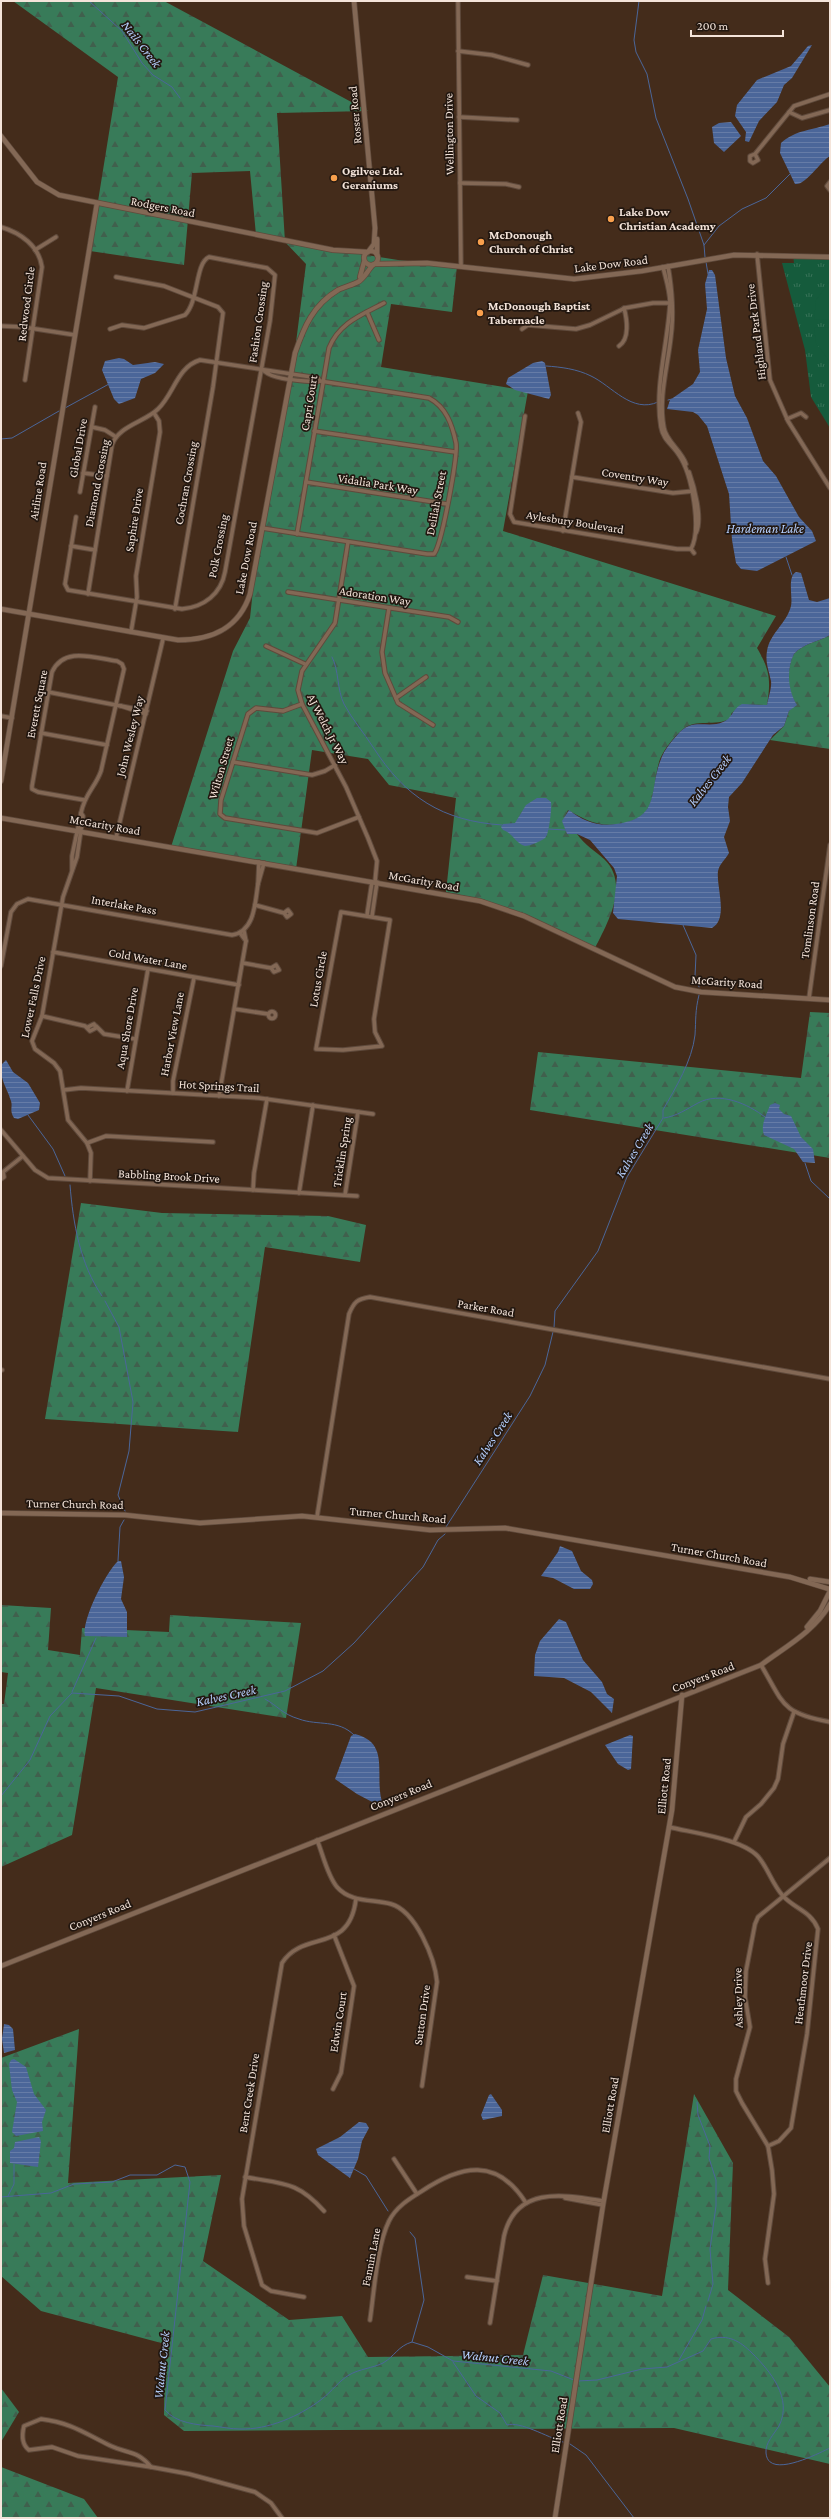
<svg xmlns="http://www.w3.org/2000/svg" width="831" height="2519" font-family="'Crimson Pro',serif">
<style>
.grass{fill:url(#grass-tufts)}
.forest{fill:url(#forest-firs)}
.pitch{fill:#155b3c}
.water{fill:url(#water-rules)}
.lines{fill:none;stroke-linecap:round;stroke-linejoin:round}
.stream{stroke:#4b6699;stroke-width:1}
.street-casing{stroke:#5f4a3c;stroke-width:5.5}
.secondary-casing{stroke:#5f4a3c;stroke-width:6}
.street{stroke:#836855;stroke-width:3.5}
.secondary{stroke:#836855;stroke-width:4.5}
.poi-dot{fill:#f9a04d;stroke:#221710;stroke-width:1.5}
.labels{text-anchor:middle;stroke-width:3.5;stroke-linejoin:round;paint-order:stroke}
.street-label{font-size:12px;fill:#f4e4da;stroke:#221710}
.poi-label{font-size:12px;font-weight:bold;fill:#f4e4da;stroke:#221710;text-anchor:start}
.water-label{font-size:13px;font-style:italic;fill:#b4cefc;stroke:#221710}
</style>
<defs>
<pattern id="grass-tufts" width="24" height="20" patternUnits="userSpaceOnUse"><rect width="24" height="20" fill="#155b3c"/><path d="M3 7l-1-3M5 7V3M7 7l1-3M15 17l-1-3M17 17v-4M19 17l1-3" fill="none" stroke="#387258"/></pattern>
<pattern id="forest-firs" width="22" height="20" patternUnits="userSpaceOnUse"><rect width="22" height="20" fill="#387b59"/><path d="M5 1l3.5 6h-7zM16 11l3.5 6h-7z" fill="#40604d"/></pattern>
<pattern id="water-rules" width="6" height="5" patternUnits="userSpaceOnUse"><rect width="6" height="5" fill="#4b6699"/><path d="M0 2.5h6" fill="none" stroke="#667ca7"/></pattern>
</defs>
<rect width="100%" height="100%" fill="#442c1b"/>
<path class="grass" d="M793,254l37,2v172l-19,-31 -6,-47 -23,-87h12z"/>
<g class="forest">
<path d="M13,1h151l204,110 -91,2 8,129 113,18 59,6 -5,46 -61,-8 -10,63 147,24 -25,140 273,85 -19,32c13,22 14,33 10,57 -16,0 -25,-3 -36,9v4c-16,10 -35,-1 -49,12 -8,7 -18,19 -22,29 -10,30 1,59 -41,65 -21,3 -34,-4 -51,-14l-5,11 4,13h10c8,11 18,17 27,25 26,25 4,63 -9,89l-110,-48 -39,-8 10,-94 -67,-13 -21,-26 -56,-9 -16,119 -125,-22 62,-196 17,-33 6,-57 36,-187 14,-110 -21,-22 -29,-7 -6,-64 -58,2 -8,92 -94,-14 28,-174z"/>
<path d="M830,635v114l-60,-9 14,-14 5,-15 7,-8c-10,-12 -9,-36 -2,-49 10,-11 24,-12 36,-19z"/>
<path d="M810,1012l20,1v145l-300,-48 8,-58 263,26z"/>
<path d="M81,1203l81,10 166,3 38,9 -6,37 -95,-15 -27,185 -193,-13z"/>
<path d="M1,1605l50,3 -3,42 32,5 2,-27 87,4 1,-17 131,8 -15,95 -190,-30 -24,147 -71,32v-163h3l4,-31 -7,-1z"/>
<path d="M79,2029l-11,154 153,-8 -18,86 86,59 53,-4 26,41 155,-2 20,-80 119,21 32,-202 39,69 -5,127 61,47 41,50v77l-156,-36 -490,3 -20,-16 1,-71 -124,-33 -40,-35v-218z"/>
<path d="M1,2388l18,24 -18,30z"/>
<path d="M1,2467l83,32 14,19h-97z"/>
</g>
<g class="pitch">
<path d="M830,281v38l-16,1 2,-20z"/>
<path d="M830,327v35l-14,-19 -2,-15z"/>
</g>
<g class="water">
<path d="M812,45l-20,33 -8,7 -7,17 -18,19 -10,21 -4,-1 1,-9 -11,-16 2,-11 20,-25 34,-14 17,-20z"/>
<path d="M731,122l10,14 -17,16 -10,-9 -2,-16 7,-4z"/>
<path d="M830,124v32c-10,6 -25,30 -35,28l-15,-31 1,-10c14,-13 32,-13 49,-19z"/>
<path d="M709,270h3l3,5 11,83 9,38 12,22 16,43 13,15 23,41 13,14 4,10 -59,30 -16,-2 -5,-6 -4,-23 -3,-46 -22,-68 -9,-11 -5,-3 -26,-3 3,-9 23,-16 7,-12 -2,-22 9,-41 -2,-25z"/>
<path d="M119,358l5,1 9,6 22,-3 9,2 -9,9 -14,6 -6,19 -16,6 -5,-5 -12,-29 3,-9z"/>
<path d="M542,361l3,2 6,32 -2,4 -34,-9 -9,-6 2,-6 25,-15z"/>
<path d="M796,572l5,1 8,27 8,2 13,-4v37c-12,7 -26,8 -36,19 -8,16 -6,37 3,51l-8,6 -5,15 -11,9 -31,48 -13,14 -1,10 2,14 -6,16 5,16c-4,7 -9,10 -11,18 -2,15 11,48 -6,57l-94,-9 -5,-6 4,-37 -3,-8 -24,-28 -13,-6h-10l-5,-13 7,-11c14,11 29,17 47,14 46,-6 32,-33 45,-65 3,-9 11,-18 17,-25 14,-17 30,-5 45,-12 9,-3 9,-13 19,-18l25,1c1,-7 5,-17 4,-24 -2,-11 -6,-18 -4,-30 3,-18 20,-28 24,-45 2,-9 -4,-29 5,-34z"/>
<path d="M537,798h9l5,4c1,6 -2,31 -5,35 -3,4 -17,9 -21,9 -10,-3 -12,-13 -22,-16l-2,-3 2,-3 12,-1 11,-18z"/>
<path d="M6,1060l7,12 15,11 12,20 -1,7 -21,9 -4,-1c-5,-8 -1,-11 -3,-17 -5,-16 -10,-18 -10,-36z"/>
<path d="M775,1103l5,2 -1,4 5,5 7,2 10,21 12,12 2,14 -12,-1 -9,-13 -30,-14c-4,-10 3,-21 6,-30z"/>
<path d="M560,1546l12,5 9,20 11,9 1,4 -3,5h-16l-21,-11 -12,-2 17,-24z"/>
<path d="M118,1561h3l3,16 -3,22 6,13v25l-42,-1c-4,-15 21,-64 33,-75z"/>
<path d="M559,1619l7,3 17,38 19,22 5,12 7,5 -2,14 -21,-21 -27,-14 -30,-2 1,-21 5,-14z"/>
<path d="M355,1734c36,9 19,41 27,68l-4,3 -21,-11 -22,-15 16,-43z"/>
<path d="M630,1735l3,1 -2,33 -3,1 -10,-6 -13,-19z"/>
<path d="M4,2024l5,1 4,4 2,21 -11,3 -2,-14z"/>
<path d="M14,2059l12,8 8,27 12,16 -4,12 1,9 -27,5 -4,-4 5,-30 -5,-12 -3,-26 2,-4z"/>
<path d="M491,2094l11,16v6l-19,4 -2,-5 8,-20z"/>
<path d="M359,2122l7,1 3,5 -7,13 -4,18 -8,19 -32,-23 -2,-6 24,-12z"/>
<path d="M39,2137l2,4 -3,26 -28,-4v-12l4,-3 1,-6z"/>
</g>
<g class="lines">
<g class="stream">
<path d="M89,1l33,30 20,32 11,12 19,12 8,11"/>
<path d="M639,1l-5,39 2,12 11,22 9,44 32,81 16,46 1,12"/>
<path d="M704,245l15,-19 23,-17 24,-11 24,-24"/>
<path d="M706,262l2,12"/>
<path d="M546,366c15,1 31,3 45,10 21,10 41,38 67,26"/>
<path d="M668,400l4,-1"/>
<path d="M65,408l44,-24"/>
<path d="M1,439l11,-1 47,-27"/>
<path d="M786,557l6,18"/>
<path d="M332,657c7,13 5,33 12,47 8,15 20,29 29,43 32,50 69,74 129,78"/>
<path d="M547,829l19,1"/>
<path d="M683,925l13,30 -1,21 4,11"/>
<path d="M28,1115l25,34 12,27"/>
<path d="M664,1118c13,-2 23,-9 34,-15 22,-12 50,1 67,14"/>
<path d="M805,1163l6,18 19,18"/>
<path d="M70,1185c3,38 10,79 32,111"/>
<path d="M105,1301l14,26 14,75 -4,49 -11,44 7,16"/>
<path d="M554,1328l1,-17 43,-60 29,-74 36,-59v-8c13,-23 29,-49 32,-75 1,-15 0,-24 4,-40"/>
<path d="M446,1527l84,-131 15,-31 8,-33"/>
<path d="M118,1561l2,-34 4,-7"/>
<path d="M72,1692l24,-54"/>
<path d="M265,1699c13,7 17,15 34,20 19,7 39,0 55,16"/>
<path d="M1,1796l29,-36 20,-44 22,-23 47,3 38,13 38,3 90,-21 38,-20 31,-28 69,-76 15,-27 7,-6"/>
<path d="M697,2102l1,13 12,31 -1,12 7,22v26l-6,43 3,35 -5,17"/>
<path d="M354,2169l12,7 22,35"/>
<path d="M8,2196l6,-12v-20"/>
<path d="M1,2197l50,-4 23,-9 38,-2 18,-7h27l18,-10 10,2 5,15 -25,228c11,13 32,15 48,16 9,1 18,3 27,3 28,1 60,-13 82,-30 10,-8 17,-18 27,-24 10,-6 24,-7 34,-12 12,-7 15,-17 29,-21l16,5 25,14 98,10 23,9"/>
<path d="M410,2232l5,6 9,62 -12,42"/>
<path d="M679,2360l23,-40 4,-14"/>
<path d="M453,2362l23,34 24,17 7,12c13,-4 40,12 56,17"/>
<path d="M578,2381l19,-1 45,-11 25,-2 36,-16 8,-12c17,-5 29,2 41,14 18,18 41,45 27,73 -5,8 -14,17 -13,27 2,27 53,0 64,-5"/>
<path d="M570,2444l16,11 48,63"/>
</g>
<defs>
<g id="street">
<path d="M458,1l3,265"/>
<path d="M458,51l34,4 36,10"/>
<path d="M789,112l13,6 28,-8"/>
<path d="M459,117l58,3"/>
<path d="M755,154l3,6 -5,3 -3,-2v-5l5,-2 39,-48 36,-12"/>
<path d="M830,182l-3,4 3,4"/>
<path d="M460,183l46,1 13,3"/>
<path d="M1,227c20,6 38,19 41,40l-17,113"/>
<path d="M35,250l21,-13"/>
<path d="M757,254l13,126 18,41 42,67"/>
<path d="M668,266c4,23 6,47 3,70 -3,30 -13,62 -7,92 2,13 17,22 22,36"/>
<path d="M663,267c3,12 7,24 7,36 -2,41 -16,84 -9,124 2,13 12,18 18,28 13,19 23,74 12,94"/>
<path d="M116,277l48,9 54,21 5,6 -10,74 -38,222"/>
<path d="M367,312l12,28"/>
<path d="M1,326l22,1 52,8"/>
<path d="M522,329l6,-4 48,4 14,-4 35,-17 28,-5h18"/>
<path d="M619,346c11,-7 8,-27 5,-38"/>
<path d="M525,416l-15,98 4,8 163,27h14l3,4"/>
<path d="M787,419l14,-6 5,4"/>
<path d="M92,427l13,3 11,7"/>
<path d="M314,431l141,21"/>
<path d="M689,472c5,14 14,47 7,61"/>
<path d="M83,473l24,3"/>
<path d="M572,477l101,16 21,-2"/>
<path d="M306,482l141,22"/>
<path d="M80,492l15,-85"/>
<path d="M76,517l-11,67 3,6 114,19c22,-2 39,-15 43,-37l45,-251 5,-46 -8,-7 -58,-11c-14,6 -10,44 -24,58l-41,13 -22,-3 -12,4"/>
<path d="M262,528l165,26h7c8,-10 24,-98 22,-111 -4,-19 -10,-36 -27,-45l-109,-17"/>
<path d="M563,531l18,-109 -3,-9"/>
<path d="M297,534l32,-186c10,-25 32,-33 55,-45"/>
<path d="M348,542l-13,81 -33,48 -4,19 4,14 44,83 22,51 9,23 -2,21"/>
<path d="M71,546l24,4"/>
<path d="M288,592l161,25 9,5"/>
<path d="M88,594l24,-149c6,-19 33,-23 46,-36 16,-15 19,-42 42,-49l118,18 2,3 -3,1c-15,-2 -41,-1 -53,-11"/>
<path d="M389,608l-7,44 3,21 13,30 35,22"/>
<path d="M131,632l6,-35 -1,-21 24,-144 -1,-11 -5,-8"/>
<path d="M266,646l39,18"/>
<path d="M48,692l73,14"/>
<path d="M396,698l30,-21"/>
<path d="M302,704l-19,7 -27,-3 -8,6 -27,86 -1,14 5,4 92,15 42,-16"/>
<path d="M146,714l-25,-8 26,5"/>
<path d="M1,716l11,2"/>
<path d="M41,733l66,12"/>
<path d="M233,762l79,13 13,-4 10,-6"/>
<path d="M81,813c4,-20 14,-25 20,-42l23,-102 -2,-5 -5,-3c-23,-3 -53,-15 -65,11l-20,114v3l6,3 46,8"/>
<path d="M116,838l47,-199"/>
<path d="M259,862l-1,22 6,-21"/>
<path d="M72,871v-15l9,-43 2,3 -6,41 -14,40 -21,119 -10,25 3,8 19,14 6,8 8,49 19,23 4,10 -1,28"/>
<path d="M255,905l29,8 3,4 4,-3 -3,-4 -4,3"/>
<path d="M341,912l49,8 -16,99 1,13 7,14 -39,4 -27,-1z"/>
<path d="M367,915l5,-33"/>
<path d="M372,916l5,-34"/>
<path d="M240,933l6,8 -2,-10"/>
<path d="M53,952l186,33"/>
<path d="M243,963l28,5 5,-3 3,5 -5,2 -3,-4"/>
<path d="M1,966l10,-54 6,-8 11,-5 204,36c23,-4 23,-32 26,-51"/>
<path d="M809,998l21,-153"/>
<path d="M235,1009l33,5"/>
<circle cx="272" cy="1015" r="3.5"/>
<path d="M42,1016l43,10 5,5 6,-3 -2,-4 -6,3"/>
<path d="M96,1026l8,8 31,5"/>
<path d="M64,1090l17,-2 178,10 114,16"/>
<path d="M127,1091l21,-122"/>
<path d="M173,1093v-12l21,-103"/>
<path d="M219,1096l27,-155"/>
<path d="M1,1130l34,40 13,8 309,18"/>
<path d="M87,1143l19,-7 107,6"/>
<path d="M1,1179l3,-2 -1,-5 20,-16"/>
<path d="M253,1190l1,-17 13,-74"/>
<path d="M299,1193l14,-88"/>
<path d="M345,1195l13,-83"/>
<path d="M1,1370h1"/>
<path d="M317,1517l32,-203c5,-12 8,-15 21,-17l460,82"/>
<path d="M761,1665c23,39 20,48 69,57"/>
<path d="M669,1827c24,6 77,12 91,32 9,12 13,26 23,37 12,13 28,15 35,33l-11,105 -16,94 -12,13 -11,5"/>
<path d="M317,1840c6,14 10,35 20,47 14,16 36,12 54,17 25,7 44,55 46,78l-15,104"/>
<path d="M734,1842l12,-25 15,-13 13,-16 4,-9 5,-35 11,-32"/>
<path d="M333,2089l8,-16 13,-87 -20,-51"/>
<path d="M394,2159l23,35"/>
<path d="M245,2177c38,7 52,4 79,34"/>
<path d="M565,2198l38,7"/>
<path d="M467,2277l30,4"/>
<path d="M768,2283l-3,-24 9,-65 -2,-24 -4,-24 -26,-43 -6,-12v-12l14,-52 -5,-30 1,-26 9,-47 3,-7 72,-59"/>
<path d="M304,2297l-33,-6 -9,-6 -18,-59 -2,-27 40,-236c22,-34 67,-8 74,-64"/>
<path d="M370,2320c4,-27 7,-75 19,-99 7,-14 20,-22 33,-30 39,-26 75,-34 104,12"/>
<path d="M490,2323l14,-87c12,-51 61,-41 99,-35"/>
<path d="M41,2419c31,4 43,14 70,27 17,8 26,4 40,21l-73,-11 -26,-9 -23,3c-8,-6 -7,-16 -5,-24z"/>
<path d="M151,2467l38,7 66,18 16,11 11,15"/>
</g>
<g id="secondary">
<path d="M354,1l21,227 -1,16 -6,8"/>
<path d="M1,136l36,46 22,13 274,55 34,2"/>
<path d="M377,239v16"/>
<circle cx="371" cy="258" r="7"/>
<path d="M375,264l52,-1 147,16 68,-8 92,-16 96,2"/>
<path d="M360,277l4,-15"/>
<path d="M1,609l177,31c35,0 61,-12 72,-46l45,-241c9,-26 18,-48 43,-63 6,-3 14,-5 20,-8 6,-3 10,-12 15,-17"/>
<path d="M1,781l96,-578"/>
<path d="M1,818l479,83 44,15 151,71 26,5 129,8"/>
<path d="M1,1513l124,2 75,8 102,-7 128,14 75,-2 285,49 39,12"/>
<path d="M810,1579l20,3"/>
<path d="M807,1627l13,-16 10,-20"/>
<path d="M1,1966l760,-301c24,-18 54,-34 69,-61"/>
<path d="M555,2518l48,-313 69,-395 10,-115"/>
</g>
</defs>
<use href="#street" class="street-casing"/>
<use href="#secondary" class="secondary-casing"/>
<use href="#street" class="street"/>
<use href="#secondary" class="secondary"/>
</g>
<g class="poi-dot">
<circle cx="334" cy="178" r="4"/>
<circle cx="611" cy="219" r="4"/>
<circle cx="481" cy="242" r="4"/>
<circle cx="480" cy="313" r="4"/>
</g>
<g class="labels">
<g class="street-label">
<text transform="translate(355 115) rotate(-95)" y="4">Rosser Road</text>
<text transform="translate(449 134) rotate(-91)" y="4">Wellington Drive</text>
<text transform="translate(163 207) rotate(11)" y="4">Rodgers Road</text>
<text transform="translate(611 264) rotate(-7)" y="4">Lake Dow Road</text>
<text transform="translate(26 304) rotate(-83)" y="4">Redwood Circle</text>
<text transform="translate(258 322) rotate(-82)" y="4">Fashion Crossing</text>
<text transform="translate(756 332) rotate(-97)" y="4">Highland Park Drive</text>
<text transform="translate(309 403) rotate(-81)" y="4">Capri Court</text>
<text transform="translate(78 448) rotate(-80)" y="4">Global Drive</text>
<text transform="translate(635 477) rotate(9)" y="4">Coventry Way</text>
<text transform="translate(97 483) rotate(-79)" y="4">Diamond Crossing</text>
<text transform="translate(186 483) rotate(-80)" y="4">Cochran Crossing</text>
<text transform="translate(378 484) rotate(9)" y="4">Vidalia Park Way</text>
<text transform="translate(38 491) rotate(-81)" y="4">Airline Road</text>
<text transform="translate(436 503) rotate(-79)" y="4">Delilah Street</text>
<text transform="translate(134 520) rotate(-81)" y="4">Saphire Drive</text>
<text transform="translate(575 522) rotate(9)" y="4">Aylesbury Boulevard</text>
<text transform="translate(218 546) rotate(-79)" y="4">Polk Crossing</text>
<text transform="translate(246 558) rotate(-79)" y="4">Lake Dow Road</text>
<text transform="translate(375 596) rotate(9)" y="4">Adoration Way</text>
<text transform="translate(37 704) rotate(-79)" y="4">Everett Square</text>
<text transform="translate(328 729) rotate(63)" y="4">AJ Welch Jr Way</text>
<text transform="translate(130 736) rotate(-76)" y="4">John Wesley Way</text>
<text transform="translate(221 768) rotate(-74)" y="4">Wilton Street</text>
<text transform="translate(105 825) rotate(10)" y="4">McGarity Road</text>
<text transform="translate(424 881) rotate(10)" y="4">McGarity Road</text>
<text transform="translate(124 905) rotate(10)" y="4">Interlake Pass</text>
<text transform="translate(810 920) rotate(-82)" y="4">Tomlinson Road</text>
<text transform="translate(148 959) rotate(10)" y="4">Cold Water Lane</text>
<text transform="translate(318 979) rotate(-80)" y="4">Lotus Circle</text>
<text transform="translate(727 982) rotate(4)" y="4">McGarity Road</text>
<text transform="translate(33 997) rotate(-78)" y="4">Lower Falls Drive</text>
<text transform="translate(127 1028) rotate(-80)" y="4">Aqua Shore Drive</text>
<text transform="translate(172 1034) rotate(-79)" y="4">Harbor View Lane</text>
<text transform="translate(219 1086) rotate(3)" y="4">Hot Springs Trail</text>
<text transform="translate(342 1152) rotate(-81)" y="4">Tricklin Spring</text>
<text transform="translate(169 1176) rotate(3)" y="4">Babbling Brook Drive</text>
<text transform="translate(486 1308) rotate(10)" y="4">Parker Road</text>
<text transform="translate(75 1504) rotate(1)" y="4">Turner Church Road</text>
<text transform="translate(398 1515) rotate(5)" y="4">Turner Church Road</text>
<text transform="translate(719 1555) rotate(10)" y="4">Turner Church Road</text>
<text transform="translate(703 1677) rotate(-21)" y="4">Conyers Road</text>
<text transform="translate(664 1786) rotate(-84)" y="4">Elliott Road</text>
<text transform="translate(401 1795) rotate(-22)" y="4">Conyers Road</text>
<text transform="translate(100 1915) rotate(-22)" y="4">Conyers Road</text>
<text transform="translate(803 1983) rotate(-83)" y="4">Heathmoor Drive</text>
<text transform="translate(738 1998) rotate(-91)" y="4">Ashley Drive</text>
<text transform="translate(422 2015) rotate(-82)" y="4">Sutton Drive</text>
<text transform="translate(338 2022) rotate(-81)" y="4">Edwin Court</text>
<text transform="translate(249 2093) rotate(-81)" y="4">Bent Creek Drive</text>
<text transform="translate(610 2105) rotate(-80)" y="4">Elliott Road</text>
<text transform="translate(371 2257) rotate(-79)" y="4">Fannin Lane</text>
<text transform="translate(559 2425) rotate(-81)" y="4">Elliott Road</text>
</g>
<g class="poi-label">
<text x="342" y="175">Ogilvee Ltd.<tspan x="342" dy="14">Geraniums</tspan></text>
<text x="619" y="216">Lake Dow<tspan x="619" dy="14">Christian Academy</tspan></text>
<text x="489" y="239">McDonough<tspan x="489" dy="14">Church of Christ</tspan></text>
<text x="488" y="310">McDonough Baptist<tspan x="488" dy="14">Tabernacle</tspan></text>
</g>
<g class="water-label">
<text transform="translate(142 44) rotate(52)" y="5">Nails Creek</text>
<text x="765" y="533">Hardeman Lake</text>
<text transform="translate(709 780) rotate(-52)" y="5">Kalves Creek</text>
<text transform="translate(634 1150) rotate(-59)" y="5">Kalves Creek</text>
<text transform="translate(492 1438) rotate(-57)" y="5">Kalves Creek</text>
<text transform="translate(226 1695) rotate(-12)" y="5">Kalves Creek</text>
<text transform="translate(495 2357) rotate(6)" y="5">Walnut Creek</text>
<text transform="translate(161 2365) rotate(-84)" y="5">Walnut Creek</text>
</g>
</g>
<rect width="831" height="2519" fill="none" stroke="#f4e4da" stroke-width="4"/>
<path d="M691 30v6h92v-6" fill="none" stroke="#f4e4da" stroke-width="2"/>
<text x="697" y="30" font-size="12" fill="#f4e4da" stroke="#221710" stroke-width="3" paint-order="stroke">200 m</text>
</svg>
